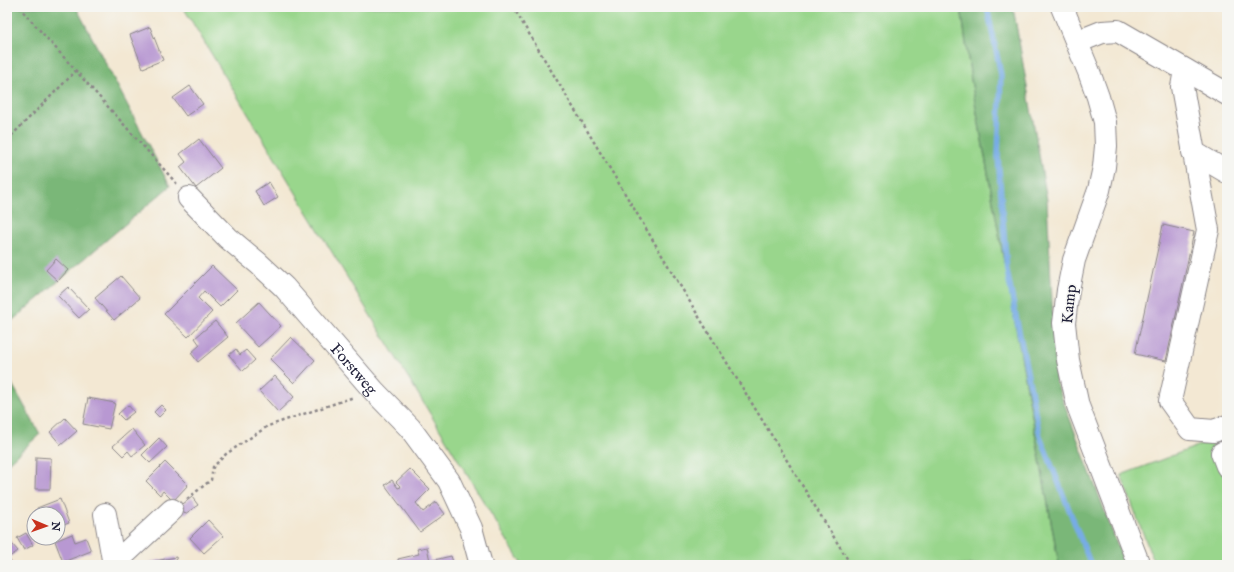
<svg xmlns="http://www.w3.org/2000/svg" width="1234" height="572" font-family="'IM FELL English',serif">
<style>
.green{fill:#99d68c;stroke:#5e7c64}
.forest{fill:#7ab778;stroke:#4e6c5a}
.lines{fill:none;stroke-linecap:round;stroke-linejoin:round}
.stream{stroke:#77ace5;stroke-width:5.5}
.building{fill:#b898d2}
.minor-casing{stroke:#8a8587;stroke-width:24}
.path{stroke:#8a8587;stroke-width:2.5;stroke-dasharray:3 3;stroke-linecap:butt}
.minor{stroke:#fff;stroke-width:22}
.labels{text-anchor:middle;stroke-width:3;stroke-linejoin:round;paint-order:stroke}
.street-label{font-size:16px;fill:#22223b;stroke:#f6f6f2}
</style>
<rect width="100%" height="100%" fill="#f6f6f2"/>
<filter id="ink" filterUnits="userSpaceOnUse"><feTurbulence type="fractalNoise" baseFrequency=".025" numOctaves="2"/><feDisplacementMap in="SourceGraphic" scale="8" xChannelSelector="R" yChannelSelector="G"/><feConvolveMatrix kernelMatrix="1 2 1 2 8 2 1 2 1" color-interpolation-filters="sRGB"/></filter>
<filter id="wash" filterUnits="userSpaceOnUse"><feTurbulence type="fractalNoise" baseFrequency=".012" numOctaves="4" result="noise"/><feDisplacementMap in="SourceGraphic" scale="16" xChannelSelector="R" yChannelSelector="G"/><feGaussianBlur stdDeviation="0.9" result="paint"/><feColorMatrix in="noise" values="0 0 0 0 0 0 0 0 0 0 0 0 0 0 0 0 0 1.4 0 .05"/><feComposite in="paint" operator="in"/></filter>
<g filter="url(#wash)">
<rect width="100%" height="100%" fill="#f3e8d3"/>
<g class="green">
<path d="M183,7h778l10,73 88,485h-537z"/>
<path d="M1211,441l16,42v82h-72l-34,-90z"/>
</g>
<g class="forest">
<path d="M7,7h69l94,179 -163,139z"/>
<path d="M961,7h52l34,193 9,182 69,183h-66l-88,-485z"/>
<path d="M7,375l33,59 -33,30z"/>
</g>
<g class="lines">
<path class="stream" d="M987,7l14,68 -3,82 9,114 33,165 51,129"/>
</g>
<g id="blocks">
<g class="building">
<path d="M150,27l13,33 -20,8 -13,-33z"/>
<path d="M190,86l13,18 -17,12 -13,-18z"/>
<path d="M199,139l22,29 -25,20 -16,-21 6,-5 -6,-8z"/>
<path d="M269,182l9,15 -14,9 -9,-15z"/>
<path d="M1163,225l31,7 -28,129 -31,-7z"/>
<path d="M56,259l12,11 -10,11 -12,-11z"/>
<path d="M212,266l25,24 -17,17 -16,-16 -6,7 14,14 -24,25 -24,-23z"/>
<path d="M121,276l19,22 -26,22 -19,-22z"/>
<path d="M68,287l21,22 -10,9 -21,-22z"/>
<path d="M259,302l22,24 -23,21 -22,-24z"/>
<path d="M215,321l13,16 -30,25 -7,-9 9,-8 -5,-7z"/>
<path d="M291,337l24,23 -21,23 -24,-24z"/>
<path d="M236,349l4,6 6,-5 9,10 -12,11 -14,-16z"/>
<path d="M275,376l19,21 -16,15 -19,-21z"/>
<path d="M88,398l27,5 -6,26 -26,-5z"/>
<path d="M128,405l6,7 -10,8 -6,-6z"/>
<path d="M161,405l5,5 -7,7 -5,-5z"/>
<path d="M65,418l12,13 -16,14 -11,-13z"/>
<path d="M132,429l13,16 -13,11 -4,-5 -5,5 -10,-10z"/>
<path d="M159,438l8,9 -17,16 -8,-8z"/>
<path d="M36,457l15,1 -1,31h-15z"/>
<path d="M165,462l23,23 -15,16 -10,-10 -3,4 -14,-14z"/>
<path d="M410,469l20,20 -14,14 7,9 13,-10 9,12 -25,18 -35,-47 7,-5 6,8 3,-1 -5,-5z"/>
<path d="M192,497l6,8 -13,9 -6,-7z"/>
<path d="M60,499l9,24 -11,4v-13h-19l-2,-6z"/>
<path d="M208,520l15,16 -19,17 -14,-15z"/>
<path d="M26,533l7,12 -9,5 -7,-12z"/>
<path d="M72,534l3,8 11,-4 5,13 -28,11 -8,-21z"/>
<path d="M7,538l11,13 -10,7 5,6 -1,1h-5z"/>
<path d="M427,547l3,14 21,-5 3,9h-55l-1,-6 21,-5 -2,-5z"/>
<path d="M176,557l1,8h-27v-3z"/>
</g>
</g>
</g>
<g filter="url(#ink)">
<use href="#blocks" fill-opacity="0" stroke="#8a8587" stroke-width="1"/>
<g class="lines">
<defs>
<g id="minor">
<path d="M1062,7l27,65 9,25 7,25 1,24 -2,21 -5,23 -25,70 -6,30 -4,33 4,37 10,46 61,159"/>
<path d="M1077,42l25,-10 16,-1 109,63"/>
<path d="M1185,70l-3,17 26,143 -38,171 20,28 24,2 13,-5"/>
<path d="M1193,152l34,20"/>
<path id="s1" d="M189,198l39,40 30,25 26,24 90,104 36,37 39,53 22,47 10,37"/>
<path d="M1222,453l5,13"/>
<path d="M105,514l9,51"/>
<path d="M114,564l58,-54"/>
</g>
</defs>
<use href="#minor" class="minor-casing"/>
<g class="path">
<path d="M19,7l158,177"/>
<path d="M513,7l186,310 152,248"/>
<path d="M7,140l69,-69"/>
<path d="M187,499l24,-19 2,-13 13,-13 42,-28 86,-29"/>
</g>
<use href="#minor" class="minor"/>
</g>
</g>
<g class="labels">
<g class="street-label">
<text transform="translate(1068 304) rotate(-84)" y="6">Kamp</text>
<text dy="6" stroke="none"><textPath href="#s1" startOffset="238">Forstweg</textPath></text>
</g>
</g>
<rect width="1234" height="572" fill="none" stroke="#f6f6f2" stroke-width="24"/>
<g transform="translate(46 526) rotate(92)"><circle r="19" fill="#f6f6f2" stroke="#a1a1a9"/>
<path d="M0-3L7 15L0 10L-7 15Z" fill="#c8321e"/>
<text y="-6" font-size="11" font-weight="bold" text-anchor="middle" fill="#22223b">N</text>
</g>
</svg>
